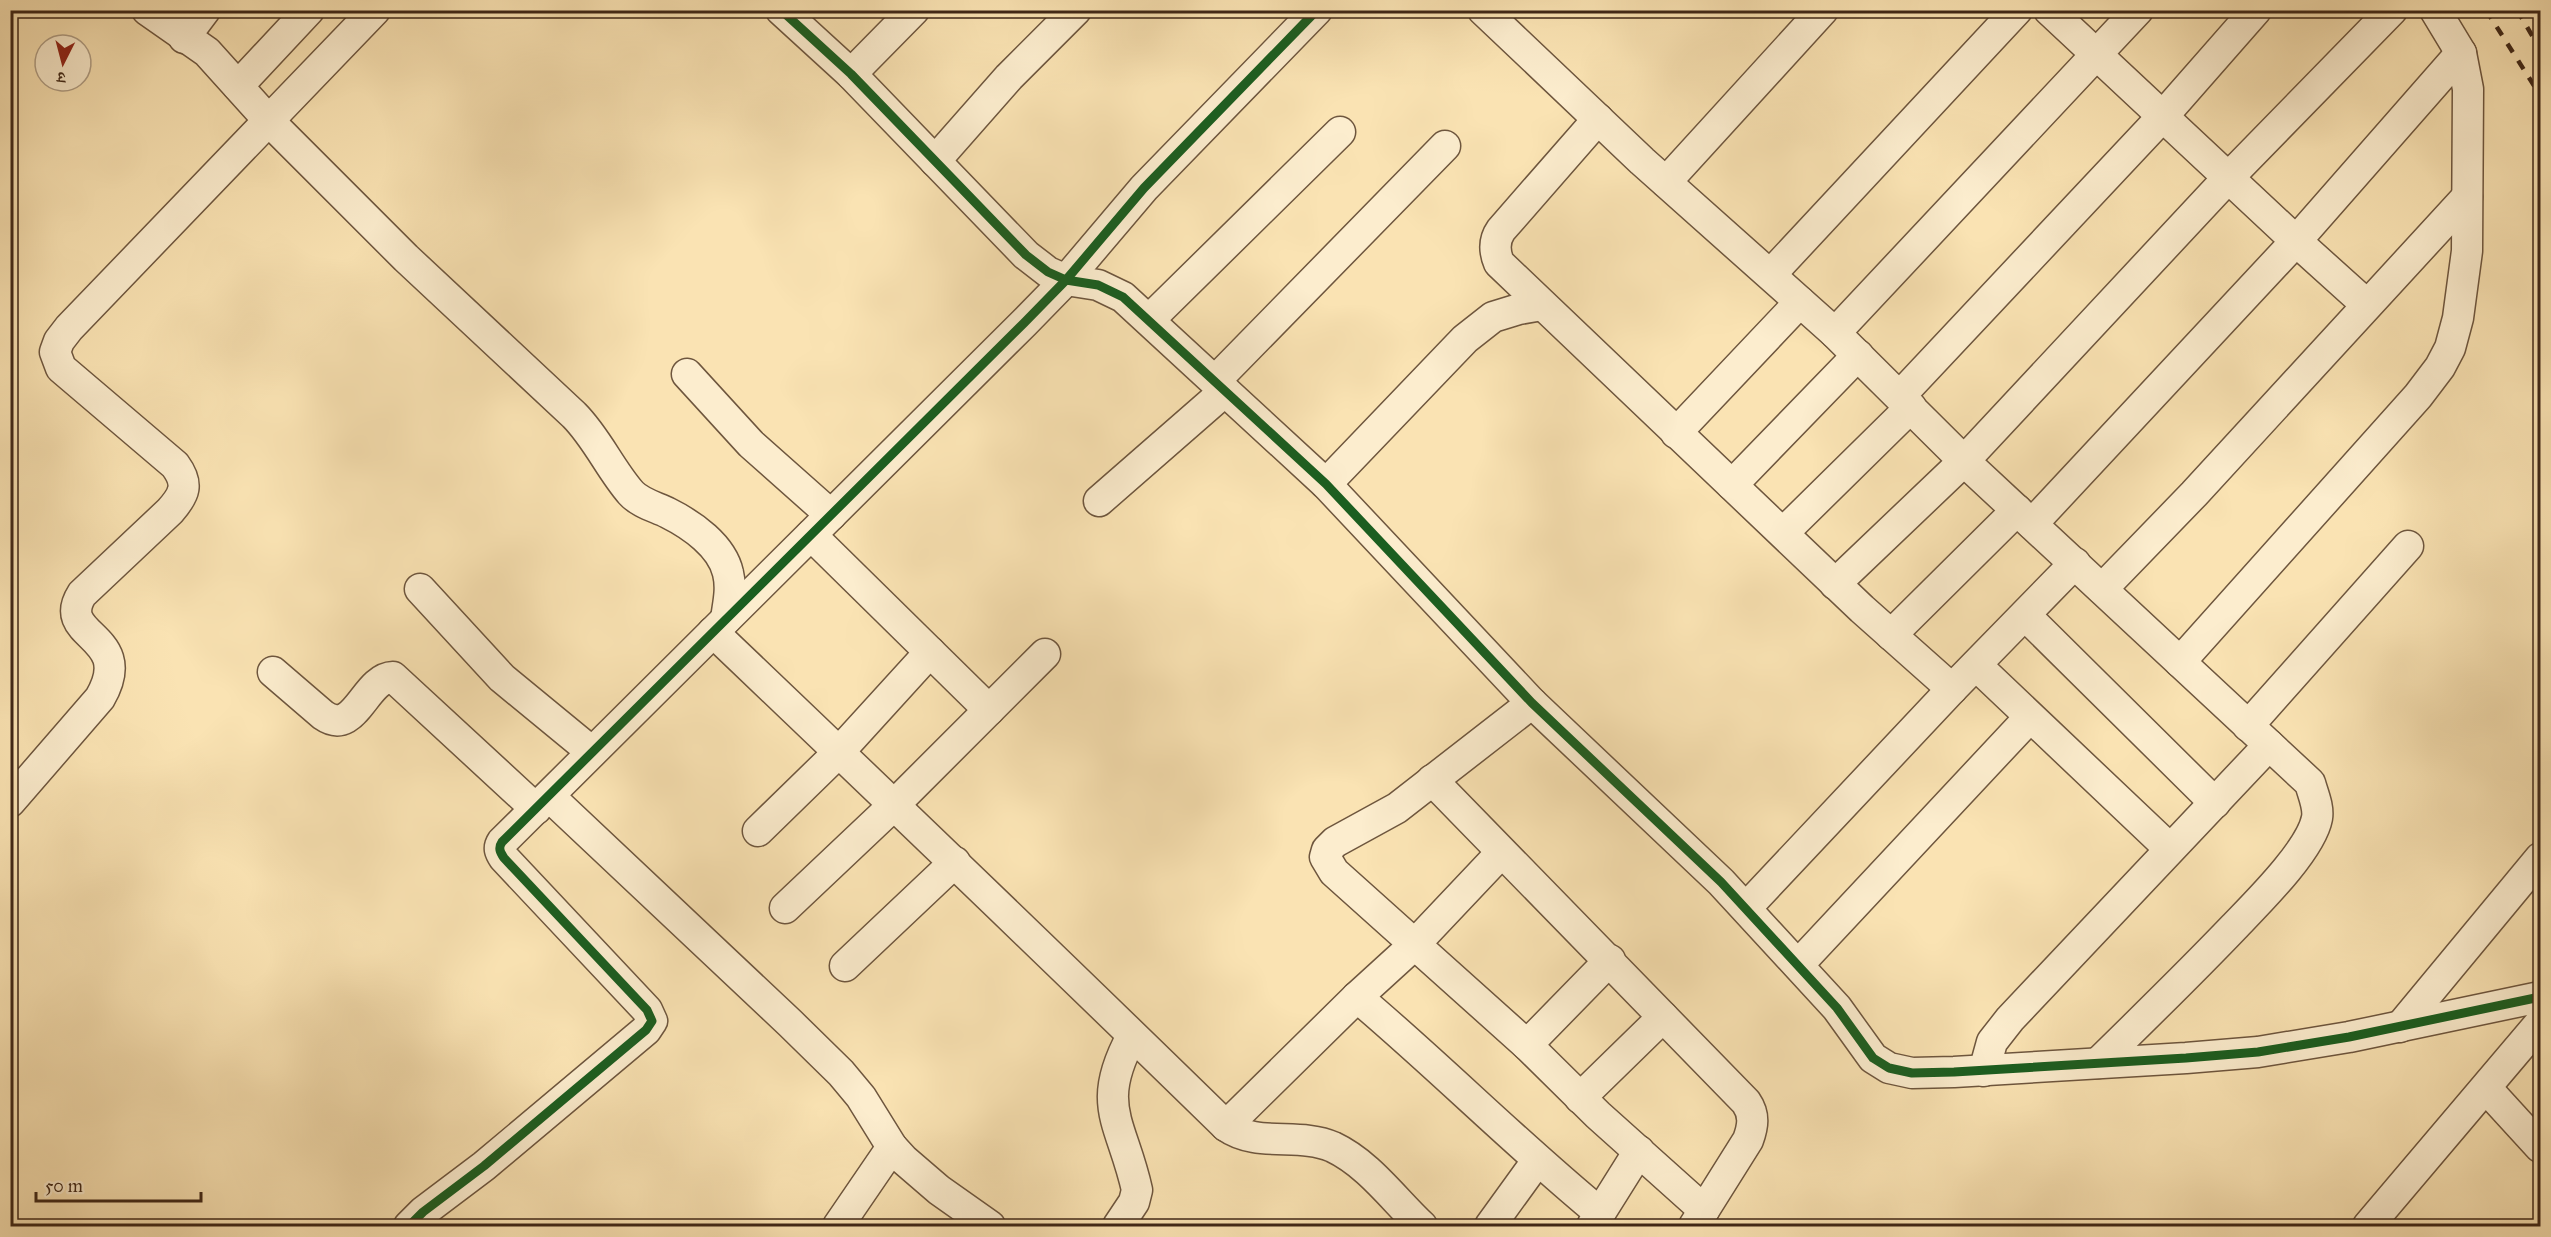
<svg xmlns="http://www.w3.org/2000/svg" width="2551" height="1237" font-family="'IM FELL Great Primer','Noto Serif Devanagari',serif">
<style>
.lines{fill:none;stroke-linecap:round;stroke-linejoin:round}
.minor-casing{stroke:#6e563e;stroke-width:33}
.minor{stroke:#fcedce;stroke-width:30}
.rail{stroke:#3f2717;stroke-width:4.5;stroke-dasharray:10 10;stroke-linecap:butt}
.cycleway-casing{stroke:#fcedce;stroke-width:13}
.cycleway{stroke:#1b5e20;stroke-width:9}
</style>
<rect width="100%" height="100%" fill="#fae3b3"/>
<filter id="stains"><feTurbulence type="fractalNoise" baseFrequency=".00333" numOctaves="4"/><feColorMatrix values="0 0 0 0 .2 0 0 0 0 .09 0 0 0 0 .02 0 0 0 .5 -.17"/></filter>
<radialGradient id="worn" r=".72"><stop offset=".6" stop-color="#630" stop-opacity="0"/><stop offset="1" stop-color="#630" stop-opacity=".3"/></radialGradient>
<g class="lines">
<defs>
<g id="minor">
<path d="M147,10l60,42 63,70 136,136 168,157c23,23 36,54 57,78 9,10 25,14 37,20 24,12 54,33 60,60 4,16 0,31 -2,46"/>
<path d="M781,10l70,64 175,181 22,17 18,8 32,5 25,12 203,187 206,219 189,179 116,126 36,50 16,10 23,5 42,-1 232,-14 72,-6 91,-15 191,-40"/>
<path d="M1483,10l159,151 193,172 129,128 346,322c3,11 9,24 7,35 -6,32 -60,85 -83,109 -44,46 -90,91 -136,136"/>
<path d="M2049,10l247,231 71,64"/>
<path d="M184,38l21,-28"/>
<path d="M851,74l63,-64"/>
<path d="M238,86l71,-76"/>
<path d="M1598,119l-97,111c-7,10 -7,21 -2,33l363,346 90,80"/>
<path d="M935,161l74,-84 67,-67"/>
<path d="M1666,182l157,-172"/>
<path d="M1771,274l246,-264"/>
<path d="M1149,320l191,-188"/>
<path d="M1835,333l303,-323"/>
<path d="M687,374l64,70 80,71"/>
<path d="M1215,381l230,-235"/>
<path d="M1900,396l263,-280 93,-106"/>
<path d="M1676,433l124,-131"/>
<path d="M1326,484l139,-145 28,-22 26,-8 23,-4"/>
<path d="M1732,485l126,-130"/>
<path d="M1099,501l126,-110"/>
<path d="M2032,524l264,-283 165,-188"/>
<path d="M1783,533l128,-126"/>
<path d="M811,535l178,175"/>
<path d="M1835,584l129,-123 264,-283 164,-168"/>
<path d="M420,589l82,89 90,74"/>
<path d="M2102,589l92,-95 273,-297"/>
<path d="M2025,615l190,188"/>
<path d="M713,632c172,164 343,328 513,494 31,22 73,6 107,21 36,17 61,53 89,79"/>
<path d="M1891,635l126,-125"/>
<path d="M2180,662l238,-266 22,-29 10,-19 8,-30 9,-67 1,-162 -7,-36 -26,-43"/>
<path d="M1976,665l194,184"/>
<path d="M273,672l50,43c33,23 41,-37 70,-38l143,132"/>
<path d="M1532,703l-135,105 -62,34 -8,8 -2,7 9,15 193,173 71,70 106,95"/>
<path d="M2248,726l160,-180"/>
<path d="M1432,780l314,322c9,13 7,24 2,38l-54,86"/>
<path d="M549,796l241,227 51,50 20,24 31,50 11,12 36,31 51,36"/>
<path d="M10,802l90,-104c37,-64 -46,-60 -18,-104l88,-83c15,-17 19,-27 5,-46l-114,-97 -6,-16 4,-11 10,-13 306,-318"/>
<path d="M758,831l80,-78 92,-101"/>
<path d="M785,908l110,-104 150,-150"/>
<path d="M1746,908l206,-219 123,-126"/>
<path d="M1798,965l232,-248"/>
<path d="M845,966l110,-104"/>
<path d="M1357,997c83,70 159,147 243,216"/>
<path d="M2400,1027l140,-169"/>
<path d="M1527,1045l83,-85"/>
<path d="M1984,1071l8,-29 18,-23 259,-274"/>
<path d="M2486,1088l54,59"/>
<path d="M1580,1098l83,-81"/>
<path d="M1226,1126l131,-129 57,-52 87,-92"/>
<path d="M409,1226l14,-14 61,-46 162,-136 6,-9 -5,-11 -143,-152c-4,-6 -6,-10 -2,-16l522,-519 42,-43 78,-92 173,-178"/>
<path d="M838,1226l54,-79"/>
<path d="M1118,1226l16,-24 3,-12c-15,-68 -43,-84 -5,-154"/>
<path d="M1490,1226l47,-65"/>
<path d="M1592,1226l47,-75"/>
<path d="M2368,1226l172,-203"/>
</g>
</defs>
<use href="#minor" class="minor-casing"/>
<use href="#minor" class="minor"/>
<g class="rail">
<path d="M2486,10l54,85"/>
<path d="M2517,10l23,39"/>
</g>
<defs>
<g id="cycleway">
<path d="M781,10l70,64 175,181 22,17 18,8 32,5 25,12 203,187 206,219 189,179 116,126 36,50 16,10 23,5 42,-1 232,-14 72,-6 91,-15 191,-40"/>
<path d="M409,1226l14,-14 61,-46 162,-136 6,-9 -5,-11 -143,-152c-4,-6 -6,-10 -2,-16l522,-519 42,-43 78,-92 173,-178"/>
</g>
</defs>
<use href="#cycleway" class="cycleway-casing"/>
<use href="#cycleway" class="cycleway"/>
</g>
<rect width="2551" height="1237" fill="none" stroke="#fae3b3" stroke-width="36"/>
<rect x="12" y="12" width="2527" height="1213" fill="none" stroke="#3f2717" stroke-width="3"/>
<rect x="18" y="18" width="2515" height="1201" fill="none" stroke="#3f2717" stroke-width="1.5"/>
<g transform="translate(63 63) rotate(186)"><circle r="28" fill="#fcedce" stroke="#b09e85" stroke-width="1.5"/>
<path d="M0-4.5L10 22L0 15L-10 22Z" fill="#8f2418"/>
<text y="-9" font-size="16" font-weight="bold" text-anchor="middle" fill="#3f2717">उ</text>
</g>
<path d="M36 1192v9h165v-9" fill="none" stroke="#3f2717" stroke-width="3"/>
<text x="45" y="1192" font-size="18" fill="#3f2717" stroke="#fcedce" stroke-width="4.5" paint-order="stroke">50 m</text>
<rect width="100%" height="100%" filter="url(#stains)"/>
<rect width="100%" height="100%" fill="url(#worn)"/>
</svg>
